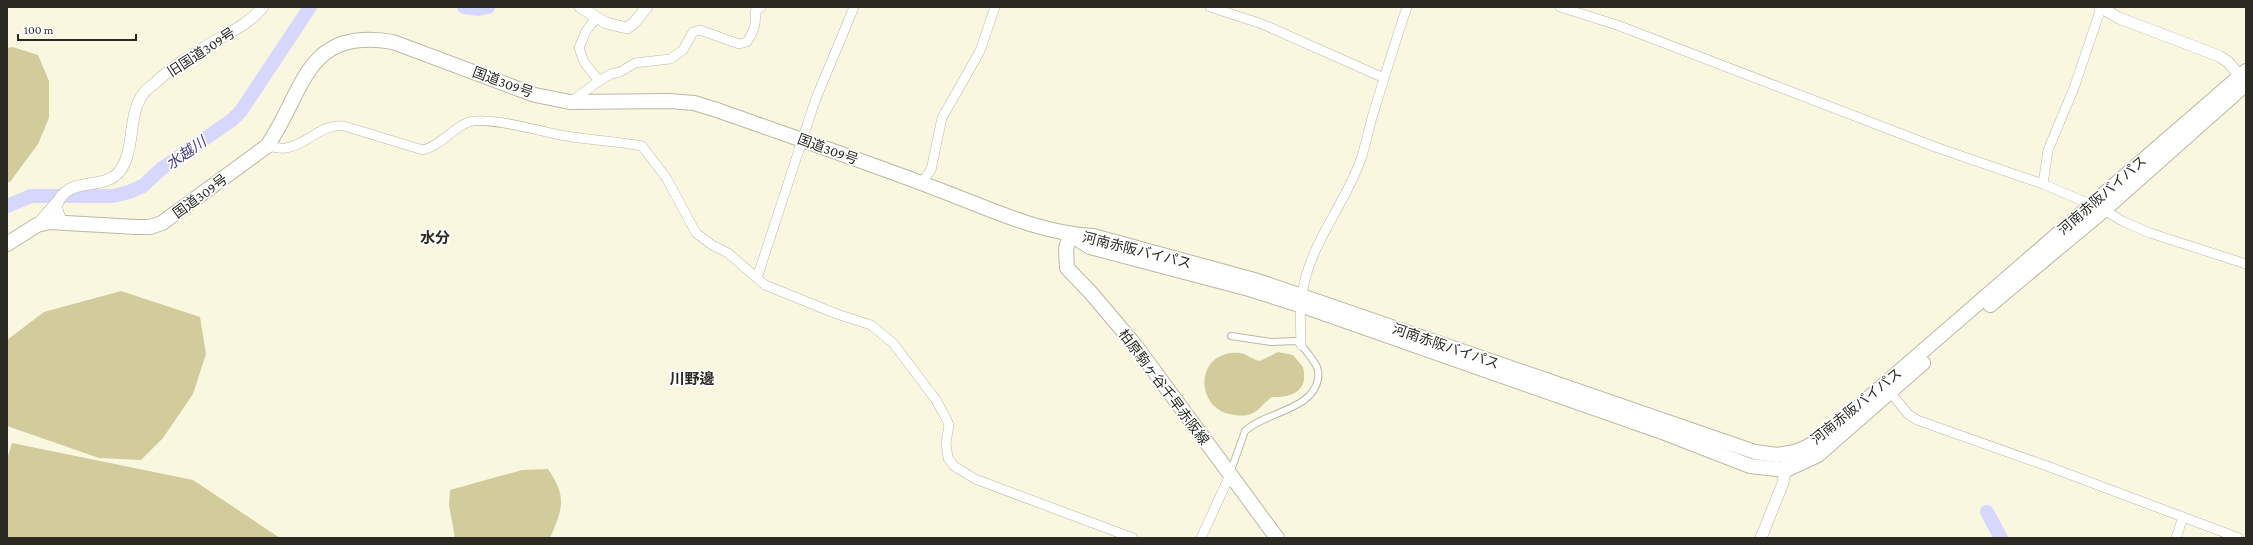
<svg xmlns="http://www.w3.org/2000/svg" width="2253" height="545" font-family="'Crimson Pro','Noto Sans JP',serif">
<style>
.green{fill:#d2cb9c}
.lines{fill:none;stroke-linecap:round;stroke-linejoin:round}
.river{stroke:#d7d6fd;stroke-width:14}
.pedestrian-casing{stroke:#bbb8a3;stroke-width:8}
.minor-casing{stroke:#bbb8a3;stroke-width:10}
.tertiary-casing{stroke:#bbb8a3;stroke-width:12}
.primary-casing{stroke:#bbb8a3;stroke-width:16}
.trunk-casing{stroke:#bbb8a3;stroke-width:16}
.pedestrian{stroke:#fff;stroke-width:6}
.minor{stroke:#fff;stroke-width:9}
.tertiary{stroke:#fff;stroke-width:11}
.primary{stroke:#fff;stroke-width:14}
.trunk{stroke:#fff;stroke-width:14}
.labels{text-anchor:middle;stroke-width:3.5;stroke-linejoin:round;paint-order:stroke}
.street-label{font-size:14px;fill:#2b2a22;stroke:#fff}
.water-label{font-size:15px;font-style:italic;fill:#473b85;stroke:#fff}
.neighbourhood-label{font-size:15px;font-weight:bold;fill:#2b2a22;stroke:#fff}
</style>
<rect width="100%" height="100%" fill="#faf7e1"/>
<g class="green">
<path d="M13,47l25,8 11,26v37l-11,26 -28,38h-3v-134z"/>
<path d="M121,291l79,26 6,37 -13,40 -30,44 -22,22 -42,-2 -92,-32v-86l37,-28z"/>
<path d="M1278,352l15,3 10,12c6,24 -11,31 -31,30 -7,4 -11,12 -19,16 -5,3 -12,3 -18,2 -38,-3 -42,-57 -4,-62 16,-2 18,6 29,8z"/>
<path d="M12,443l181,37 87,58h-273v-79z"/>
<path d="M548,469c19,28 15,39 2,69h-95l-6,-33 1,-15 72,-20z"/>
</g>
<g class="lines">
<g class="river">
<path d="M464,7l14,2 10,-2"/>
<path d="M7,206l24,-10h82l16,-4 14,-6 18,-17 71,-49 9,-9 69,-104"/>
<path d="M1987,512l14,26"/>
</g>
<defs>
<path id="pedestrian" d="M1230,473l15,-42c20,-19 68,-21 73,-52 1,-6 0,-12 -4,-17 -5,-7 -10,-16 -18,-21l-25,1 -40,-6"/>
<g id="minor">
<path d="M1210,7l52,17 122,54"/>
<path d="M1560,7l57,18 321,123 105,36 61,26 20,12 26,11 96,31"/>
<path d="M599,81l12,-7 9,-2 15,-9 35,-4 13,-9 10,-18 7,-2 39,14 8,-2c6,-10 10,-18 8,-30l6,-5"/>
<path d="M570,102l29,-21 -15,-19 -5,-14 7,-17 10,-13"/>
<path d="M267,146c6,1 13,3 19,2 23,-4 33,-24 58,-22l79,24c19,-5 29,-22 46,-28 17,-6 72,9 91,13 27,5 55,6 82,11l25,33 29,54 16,12 16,8 37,32 72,29 34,11 22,18 43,57 10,18 3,7 -3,18 2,15 6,8 21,13 158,59"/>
<path d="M921,183l10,-13 11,-52 38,-67 15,-44"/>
<path d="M2043,184l5,-34 26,-62 27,-80"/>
<path d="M757,278l58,-177 39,-94"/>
<path d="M1302,295c7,-51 42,-88 59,-136 4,-12 7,-26 10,-38 12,-39 23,-76 36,-114"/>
<path d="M1300,305l1,40"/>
<path d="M1890,392l18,22 9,6 130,46 192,72"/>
<path d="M1201,538l29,-63"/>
<path d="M2176,538l7,-21"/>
</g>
<g id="tertiary">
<path d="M580,7l26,16 21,5 7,-5 13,-16"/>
<path d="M2100,7l19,11 100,38 9,6 12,14"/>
<path d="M61,221l-5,-14c10,-33 46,-15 63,-35 17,-21 8,-56 24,-78 3,-5 9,-8 13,-12 16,-15 34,-26 52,-37 20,-12 40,-20 55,-38"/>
<path d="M37,225l20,-23"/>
<path d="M1761,538l22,-55 3,-20"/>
</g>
<path id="primary" d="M1070,235l-4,14 1,19 24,25 44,52 142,193"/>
<g id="trunk">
<path d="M1071,235l19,12 159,42 51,16 365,128 85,33 36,4 32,-15 105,-92"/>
<path d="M7,244l30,-19 12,-3 87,5h14l12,-4 105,-77c38,-55 38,-120 126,-104l142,53 35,7 100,-1 24,2 23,7c73,26 147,51 220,79 51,19 101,44 156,47l165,45 497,171 22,3 18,-3 12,-5 20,-13 419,-363"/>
<path d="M1990,305l114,-95 142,-126"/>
</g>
</defs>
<use href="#pedestrian" class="pedestrian-casing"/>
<use href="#minor" class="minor-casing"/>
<use href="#tertiary" class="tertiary-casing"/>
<use href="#primary" class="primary-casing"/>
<use href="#trunk" class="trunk-casing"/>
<use href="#pedestrian" class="pedestrian"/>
<use href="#minor" class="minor"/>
<use href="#tertiary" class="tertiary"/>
<use href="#primary" class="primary"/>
<use href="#trunk" class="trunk"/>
</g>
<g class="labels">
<g class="street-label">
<text transform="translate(201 52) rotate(-33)" y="5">旧国道309号</text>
<text transform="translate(503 82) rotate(20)" y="5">国道309号</text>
<text transform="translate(828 149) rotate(20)" y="5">国道309号</text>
<text transform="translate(2102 195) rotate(-41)" y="5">河南赤阪バイパス</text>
<text transform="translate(200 196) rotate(-36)" y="5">国道309号</text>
<text transform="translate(1137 250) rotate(14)" y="5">河南赤阪バイパス</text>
<text transform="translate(1446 346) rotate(19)" y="5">河南赤阪バイパス</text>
<text transform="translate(1164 387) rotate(53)" y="5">柏原駒ヶ谷千早赤阪線</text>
<text transform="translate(1856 406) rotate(-39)" y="5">河南赤阪バイパス</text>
</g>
<g class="water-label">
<text transform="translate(186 153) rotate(-35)" y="5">水越川</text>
</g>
<g class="neighbourhood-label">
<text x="435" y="243">水分</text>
<text x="692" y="384">川野邊</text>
</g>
</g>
<rect width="2253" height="545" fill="none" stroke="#2b2a22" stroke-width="16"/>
<path d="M18 34v6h118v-6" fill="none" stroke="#2b2a22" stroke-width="2"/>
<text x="24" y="34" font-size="12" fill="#2b2a22" stroke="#ffffff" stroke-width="3" paint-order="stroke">100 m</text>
</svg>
